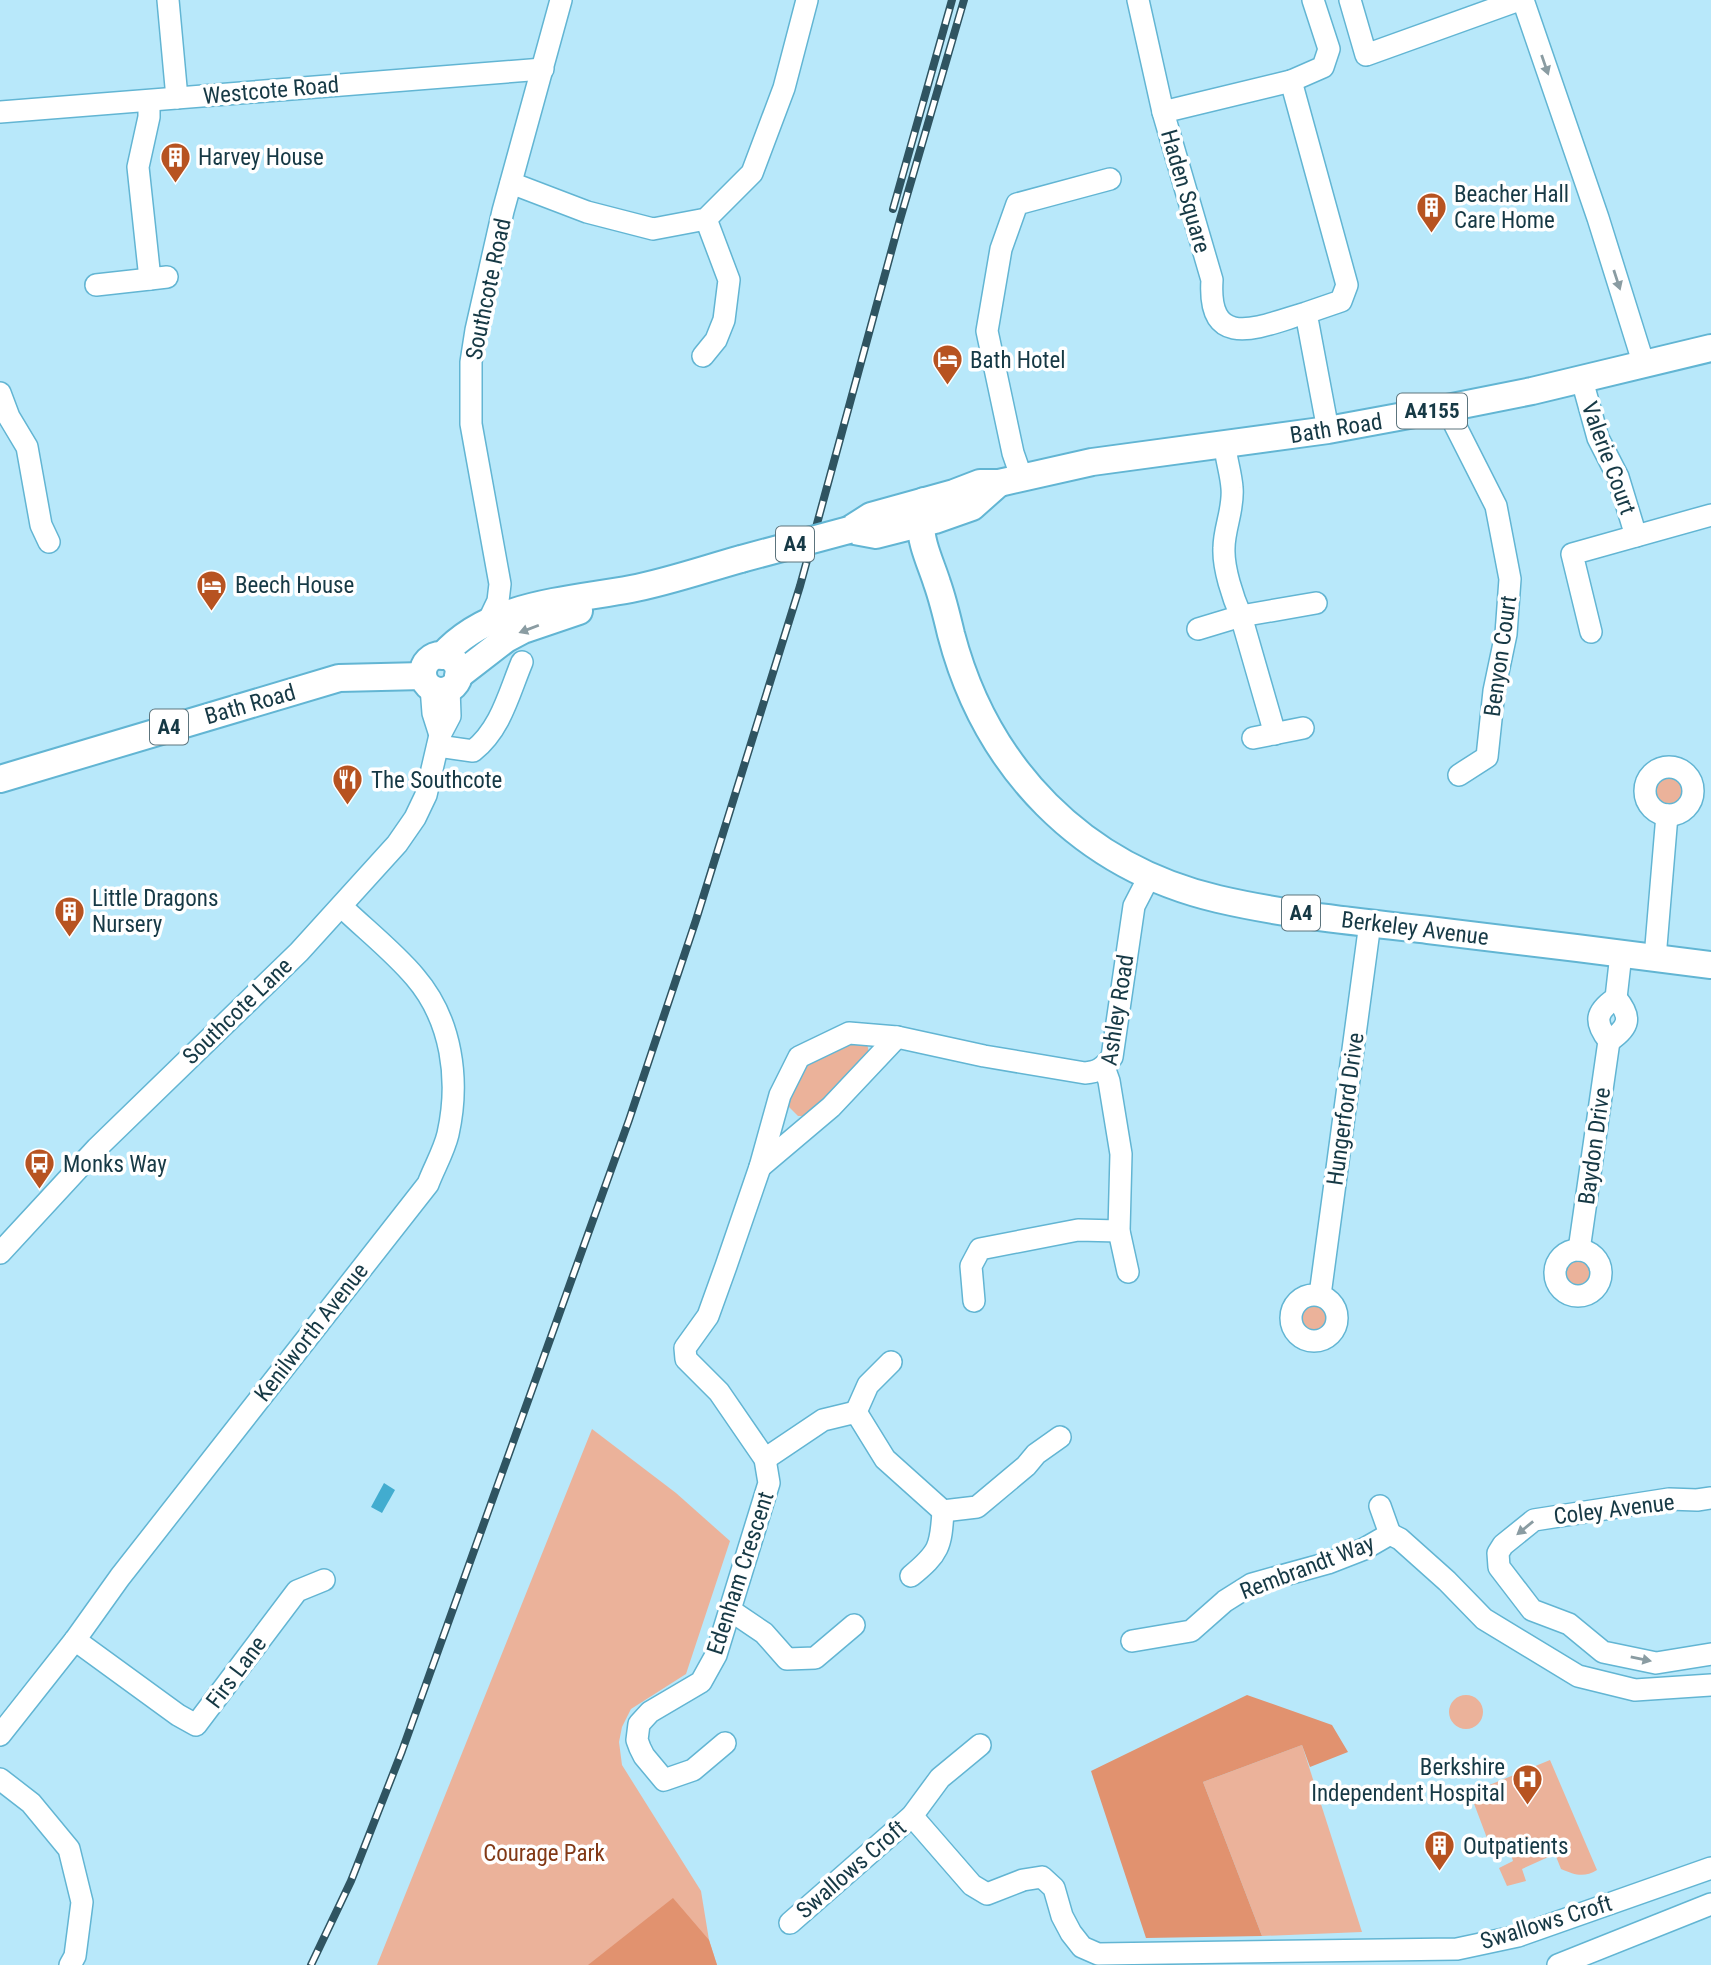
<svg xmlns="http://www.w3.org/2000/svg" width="1711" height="1965" font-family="'Roboto Condensed',sans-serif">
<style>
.green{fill:#ebb29a}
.forest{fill:#e1926f}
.water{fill:#42accf}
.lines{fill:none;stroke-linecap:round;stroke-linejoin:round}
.minor-casing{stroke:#62b5d3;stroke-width:24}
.major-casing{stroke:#62b5d3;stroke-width:30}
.minor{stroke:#fff;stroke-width:21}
.major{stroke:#fff;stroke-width:26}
.rail-casing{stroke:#2f5461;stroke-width:8}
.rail{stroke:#fff;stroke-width:5;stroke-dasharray:16;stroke-linecap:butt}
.major-bridge-casing{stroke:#62b5d3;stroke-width:30;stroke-linecap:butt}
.major-bridge{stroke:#fff;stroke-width:26}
.oneway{fill:#8a9ca2}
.labels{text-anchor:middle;stroke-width:7;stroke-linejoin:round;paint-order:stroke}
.shield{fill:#fff;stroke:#5c747d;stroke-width:2}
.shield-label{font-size:21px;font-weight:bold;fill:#163945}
.street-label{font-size:23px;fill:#163945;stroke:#fff}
.poi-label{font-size:23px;fill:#163945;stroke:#fff;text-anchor:start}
.park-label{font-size:23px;fill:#823916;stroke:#fff}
</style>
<rect width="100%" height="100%" fill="#b8e8fa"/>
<g class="green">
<circle cx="1667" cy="792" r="15"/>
<path d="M838,1041l29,2 3,15 -60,58h-12l-10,-10 11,-36z"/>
<circle cx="1577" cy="1273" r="14"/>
<circle cx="1314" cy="1319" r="15"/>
<path d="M592,1429l84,64 54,48 -44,133 -55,35 -9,18 -3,15 3,23 79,126 8,49 8,25h-340z"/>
<circle cx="1466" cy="1712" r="17"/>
<path d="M1302,1745l60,187 -100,4 -59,-154z"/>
<path d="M1550,1760l47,110c-13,8 -22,5 -36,-1l-6,-15 -33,15 4,12 -19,5 -8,-18 14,-7 -4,-13 -16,6 -23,-61z"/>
</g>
<g class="forest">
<path d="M1247,1695l85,30 16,27 -38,15 -8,-22 -99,37 59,154 -116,2 -55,-167z"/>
<path d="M673,1898l36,42 8,25h-129z"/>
</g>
<path class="water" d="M384,1483l11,7 -13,23 -11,-6z"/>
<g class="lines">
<defs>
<g id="minor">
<path d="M168,0l9,98"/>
<path d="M1138,0l25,112"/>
<path d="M1350,0l16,55 153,-55"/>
<path d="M1523,0l75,218 46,147"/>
<path d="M1291,81l32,-14 6,-18 -16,-49"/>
<path d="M149,101v16l-11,50 12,112 17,-2"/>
<path d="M0,112l543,-43"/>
<path d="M511,183l76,29 66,17 53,-10 46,-46 32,-85 23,-88"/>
<path d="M96,285l54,-6"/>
<path d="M1306,313l35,-12 6,-16 -56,-204 -128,31 49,168c-5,74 51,45 94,33l22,117"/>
<path d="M703,356l13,-16 8,-20 5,-40 -23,-61"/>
<path d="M1582,380l16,58 20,39 18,59"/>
<path d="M0,393l9,24 18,30 14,78 8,17"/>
<path d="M1451,408l4,17 41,81 14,73 -4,55 -12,57 -7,66 -28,18"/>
<path d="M1225,445c1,15 6,28 7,43 2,21 -8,40 -8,60 -1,20 9,50 17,68l34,118"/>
<path d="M1021,476l-8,-23 -26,-122 14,-82 16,-45 93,-25"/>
<path d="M487,624l11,-23 2,-17 -29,-160v-62l5,-32 27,-119 58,-211"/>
<path d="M1198,629l43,-13 75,-13"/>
<path d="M1591,632l-19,-78 139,-39"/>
<path d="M431,687l2,26 7,22"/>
<path d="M1253,738l50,-10"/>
<path d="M438,746l35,5c28,-22 36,-58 49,-89"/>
<circle cx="1669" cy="791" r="24"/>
<path d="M1655,958l12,-143"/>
<path d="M1609,1041c21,-14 23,-24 7,-43"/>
<path d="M1104,1067l5,14 12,73 -2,77 9,41"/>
<path d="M760,1167l71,-60 66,-70"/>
<path d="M1579,1250l30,-209c-15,-19 -14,-29 7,-43l5,-44"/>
<circle cx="1578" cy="1273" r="23"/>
<path d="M0,1253l97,-105 202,-196 98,-108 18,-26 11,-23 14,-60 10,-19 -1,-28"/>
<circle cx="1314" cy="1318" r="23"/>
<path d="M1320,1295l50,-372"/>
<path d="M974,1301l-3,-35 9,-17 98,-19 41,1"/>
<path d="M856,1412l12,-27 23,-23"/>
<path d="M765,1459l58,-39 33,-8 29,47 58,52 34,-4 49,-41 10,-12 24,-17"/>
<path d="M1711,1498l-14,2 -28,-1 -135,21 -31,25 -5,8 1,14 33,43 37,14 34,28 53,11 55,-9"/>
<path d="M1380,1506l10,28"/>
<path d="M911,1576c28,-23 30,-29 32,-65"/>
<path d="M730,1610l34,23 23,26 28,-1 39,-33"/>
<path d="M75,1640l103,75 18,10 101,-134 27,-11"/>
<path d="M1132,1641l59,-10 34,-30 27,-17 76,-21 36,-14 26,-15 10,5 47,42 37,38 94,57 57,14 76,-5"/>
<path d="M0,1735l75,-95 45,-63 308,-393c6,-16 16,-33 20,-50 12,-54 4,-114 -33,-157 -21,-25 -49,-47 -73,-70"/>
<path d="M725,1743l-32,27 -29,10 -20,-24 -4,-8 -3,-8 2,-16 11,-12 51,-30 15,-27 53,-172 -4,-24 -46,-67 -33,-33 -1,-11 23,-32 18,-50 34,-99 20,-72 19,-38 50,-24 48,4 87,19 101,17c13,-1 18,-5 27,-16l22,-151 16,-31"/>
<path d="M0,1779l31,24 38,46 13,53 -7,54 -5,9"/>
<path d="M912,1816l60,69 15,9 36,-14 19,-3 12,11 8,28 9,17 11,14 16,7 359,-5 61,-13 193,-68"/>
<path d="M790,1923l122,-107 28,-38 40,-33"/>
<path d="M1558,1965l153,-61"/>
</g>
<g id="major">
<path d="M924,501c-1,7 -3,14 -3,21 -1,20 10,42 16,61 6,17 10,34 14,51 35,134 131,233 267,265 69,16 140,23 210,31 94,11 189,23 283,35"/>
<path d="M849,530l22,-14 83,-23 26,-10h19l93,-21 236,-32 119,-22 85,-17 179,-43"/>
<path d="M849,530l27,5 59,-15 37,-13 27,-24"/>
<circle cx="441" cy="673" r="18"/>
<path d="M442,656c47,-53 125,-55 189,-67 37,-7 74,-20 110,-30"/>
<path d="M458,676l48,-37 17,-9 56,-19"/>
<path d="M0,779l339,-101 84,-2"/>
</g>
</defs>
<use href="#minor" class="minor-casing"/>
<use href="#major" class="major-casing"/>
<use href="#minor" class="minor"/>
<use href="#major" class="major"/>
<defs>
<g id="rail">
<path d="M893,209l59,-209"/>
<path d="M311,1965l40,-84 51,-130 227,-631 67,-200 104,-334 99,-363 65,-223"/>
</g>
</defs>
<use href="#rail" class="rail-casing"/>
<use href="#rail" class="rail"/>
<defs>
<path id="major-bridge" d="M741,559l108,-29"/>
</defs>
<use href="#major-bridge" class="major-bridge-casing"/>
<use href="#major-bridge" class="major-bridge"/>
</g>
<defs><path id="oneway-solid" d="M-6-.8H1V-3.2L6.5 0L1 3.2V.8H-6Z" transform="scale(1.75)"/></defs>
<g class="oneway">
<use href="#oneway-solid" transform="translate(1545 65) rotate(71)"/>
<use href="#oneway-solid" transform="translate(1617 280) rotate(72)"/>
<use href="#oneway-solid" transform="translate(529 629) rotate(159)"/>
<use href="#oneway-solid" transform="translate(1525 1528) rotate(141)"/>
<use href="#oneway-solid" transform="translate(1641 1659) rotate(12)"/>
</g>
<defs>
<symbol id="building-pin" viewBox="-11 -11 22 30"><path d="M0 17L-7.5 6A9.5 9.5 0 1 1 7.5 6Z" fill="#b75321" stroke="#fff"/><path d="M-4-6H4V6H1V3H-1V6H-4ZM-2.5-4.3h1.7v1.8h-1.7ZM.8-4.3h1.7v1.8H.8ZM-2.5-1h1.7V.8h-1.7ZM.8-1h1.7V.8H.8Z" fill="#fff"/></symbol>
<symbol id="hotel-pin" viewBox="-11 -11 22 30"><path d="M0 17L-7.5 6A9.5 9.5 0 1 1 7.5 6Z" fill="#b75321" stroke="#fff"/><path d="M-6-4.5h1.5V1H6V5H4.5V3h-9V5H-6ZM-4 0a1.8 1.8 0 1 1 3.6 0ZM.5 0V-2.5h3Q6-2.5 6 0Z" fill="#fff"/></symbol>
<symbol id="restaurant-pin" viewBox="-11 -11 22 30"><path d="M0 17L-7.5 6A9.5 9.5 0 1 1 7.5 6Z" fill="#b75321" stroke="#fff"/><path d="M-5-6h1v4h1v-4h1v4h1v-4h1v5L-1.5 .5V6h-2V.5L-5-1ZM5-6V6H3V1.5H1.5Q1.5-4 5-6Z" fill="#fff"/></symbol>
<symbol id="bus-pin" viewBox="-11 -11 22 30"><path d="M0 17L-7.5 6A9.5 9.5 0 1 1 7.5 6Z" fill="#b75321" stroke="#fff"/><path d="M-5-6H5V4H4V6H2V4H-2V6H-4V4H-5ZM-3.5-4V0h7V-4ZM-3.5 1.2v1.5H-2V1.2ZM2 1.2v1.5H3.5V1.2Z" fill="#fff"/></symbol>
<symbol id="hospital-pin" viewBox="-11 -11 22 30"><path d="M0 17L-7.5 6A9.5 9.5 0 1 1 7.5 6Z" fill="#b75321" stroke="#fff"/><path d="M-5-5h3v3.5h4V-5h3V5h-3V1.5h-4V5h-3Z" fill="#fff"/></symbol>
</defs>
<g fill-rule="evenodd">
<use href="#building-pin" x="158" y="140" width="35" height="47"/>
<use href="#building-pin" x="1414" y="190" width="35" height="47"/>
<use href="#hotel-pin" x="930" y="342" width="35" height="47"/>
<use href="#hotel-pin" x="194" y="568" width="35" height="47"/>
<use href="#restaurant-pin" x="330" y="762" width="35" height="47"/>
<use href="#building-pin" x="52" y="894" width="35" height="47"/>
<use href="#bus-pin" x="22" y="1146" width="35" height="47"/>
<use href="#hospital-pin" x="1510" y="1762" width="35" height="47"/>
<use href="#building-pin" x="1422" y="1828" width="35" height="47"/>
</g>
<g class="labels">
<g class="shield">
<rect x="1397" y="393.5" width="70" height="35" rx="5"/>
<rect x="776" y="526.5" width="38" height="35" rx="5"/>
<rect x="150" y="709.5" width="38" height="35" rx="5"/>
<rect x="1282" y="895.5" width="38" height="35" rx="5"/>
</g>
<g class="shield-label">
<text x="1432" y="418">A4155</text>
<text x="795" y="551">A4</text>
<text x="169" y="734">A4</text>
<text x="1301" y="920">A4</text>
</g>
<g class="street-label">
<text transform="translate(271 90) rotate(-5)" y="8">Westcote Road</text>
<text transform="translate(1186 191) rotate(74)" y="8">Haden Square</text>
<text transform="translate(488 289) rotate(-78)" y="8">Southcote Road</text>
<text transform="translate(1336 428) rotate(-9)" y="8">Bath Road</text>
<text transform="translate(1609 458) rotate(70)" y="8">Valerie Court</text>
<text transform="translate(1500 656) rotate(-82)" y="8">Benyon Court</text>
<text transform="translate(250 704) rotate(-16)" y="8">Bath Road</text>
<text transform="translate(1415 928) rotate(7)" y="8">Berkeley Avenue</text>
<text transform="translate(1117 1010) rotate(-81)" y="8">Ashley Road</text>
<text transform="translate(237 1011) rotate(-44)" y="8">Southcote Lane</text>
<text transform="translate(1345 1109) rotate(-82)" y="8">Hungerford Drive</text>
<text transform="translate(1594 1146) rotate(-82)" y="8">Baydon Drive</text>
<text transform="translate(311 1332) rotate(-52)" y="8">Kenilworth Avenue</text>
<text transform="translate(1614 1509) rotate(-7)" y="8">Coley Avenue</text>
<text transform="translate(1307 1567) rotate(-21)" y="8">Rembrandt Way</text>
<text transform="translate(740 1573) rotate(-72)" y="8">Edenham Crescent</text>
<text transform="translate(236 1672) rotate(-53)" y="8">Firs Lane</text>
<text transform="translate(851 1869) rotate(-41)" y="8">Swallows Croft</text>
<text transform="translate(1546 1922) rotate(-17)" y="8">Swallows Croft</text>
</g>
<g class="poi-label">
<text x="198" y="165">Harvey House</text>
<text x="1454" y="202">Beacher Hall<tspan x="1454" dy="26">Care Home</tspan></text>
<text x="970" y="368">Bath Hotel</text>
<text x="235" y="593">Beech House</text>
<text x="371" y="788">The Southcote</text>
<text x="92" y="906">Little Dragons<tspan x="92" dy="26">Nursery</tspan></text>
<text x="63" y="1172">Monks Way</text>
<text x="1505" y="1775" text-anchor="end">Berkshire<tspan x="1505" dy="26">Independent Hospital</tspan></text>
<text x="1463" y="1854">Outpatients</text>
</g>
<g class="park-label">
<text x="544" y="1861">Courage Park</text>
</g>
</g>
</svg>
